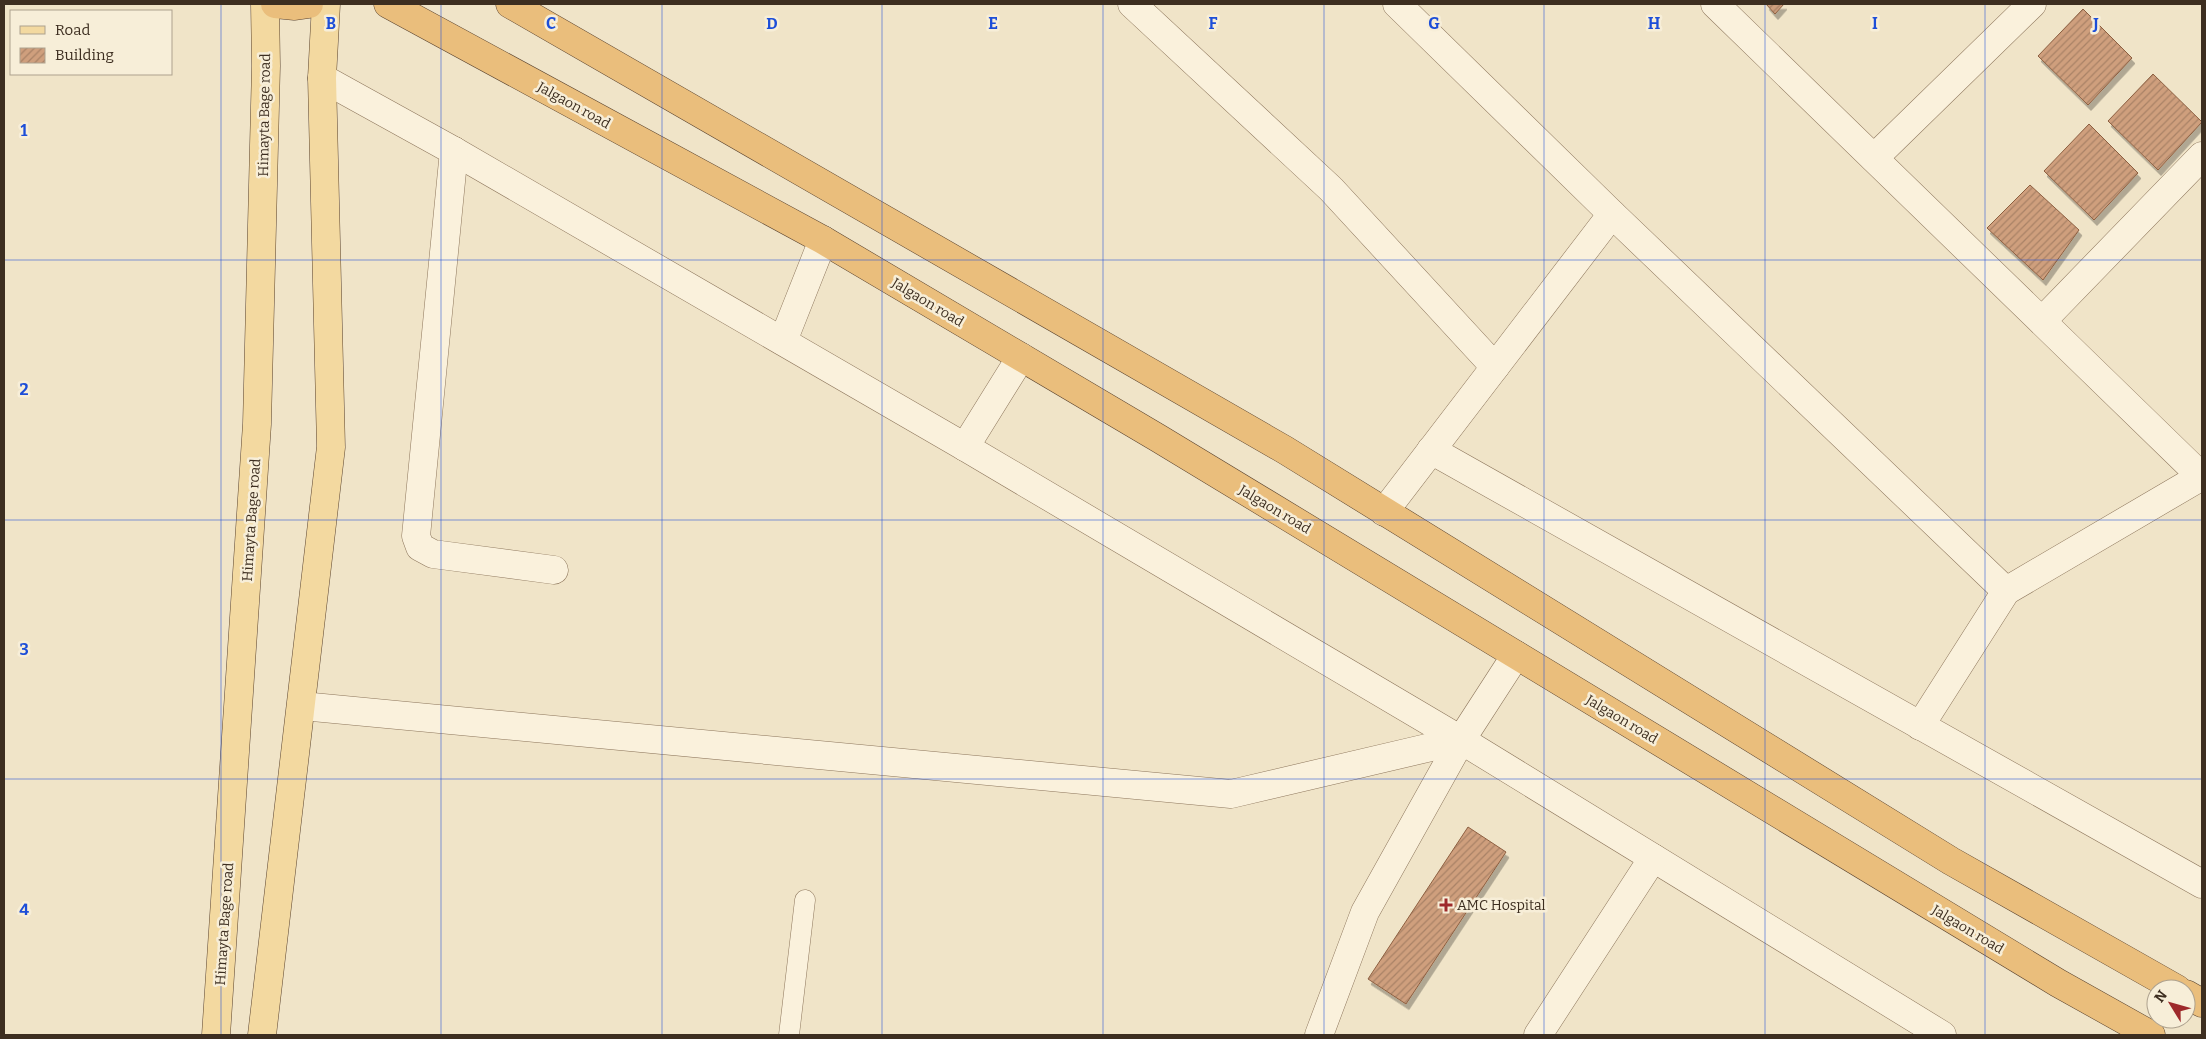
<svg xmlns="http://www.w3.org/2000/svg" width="2206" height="1039" font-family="Bitter,serif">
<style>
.building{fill:url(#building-hatch);stroke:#8d5f41;filter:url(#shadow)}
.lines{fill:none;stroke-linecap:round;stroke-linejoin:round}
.service-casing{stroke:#8d765c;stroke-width:21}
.minor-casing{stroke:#8d765c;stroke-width:29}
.primary-casing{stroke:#5b4430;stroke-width:29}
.trunk-casing{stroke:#5b4430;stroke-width:29}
.service{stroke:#faf1dc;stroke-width:20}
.minor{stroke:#faf1dc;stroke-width:28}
.primary{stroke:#f3d9a0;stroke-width:28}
.trunk{stroke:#eabe7c;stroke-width:28}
.grid{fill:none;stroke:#1d4ed8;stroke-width:1;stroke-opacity:0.55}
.poi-dot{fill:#9e2a2b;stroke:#f7eed8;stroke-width:2}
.labels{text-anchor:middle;stroke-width:5;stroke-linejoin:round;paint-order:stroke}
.street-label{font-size:14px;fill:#3d2e20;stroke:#f7eed8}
.poi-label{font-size:14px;fill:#3d2e20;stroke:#f7eed8;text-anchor:start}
.grid-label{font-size:16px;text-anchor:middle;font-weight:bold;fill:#1d4ed8;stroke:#f7eed8;stroke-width:5;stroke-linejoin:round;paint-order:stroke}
</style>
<defs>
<pattern id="building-hatch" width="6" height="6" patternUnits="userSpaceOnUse" patternTransform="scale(1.25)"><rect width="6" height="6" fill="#cf9f7d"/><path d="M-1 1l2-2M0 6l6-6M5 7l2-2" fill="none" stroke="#a98266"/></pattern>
<filter id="shadow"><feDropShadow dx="3" dy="5.5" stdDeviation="0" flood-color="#0004"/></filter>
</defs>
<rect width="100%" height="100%" fill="#f0e4c8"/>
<g class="building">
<path d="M1766,4h18l-9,10z"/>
<path d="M2083,9l49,49 -44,47 -50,-49z"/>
<path d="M2153,74l49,48 -44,48 -50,-49z"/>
<path d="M2089,124l49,49 -44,47 -50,-49z"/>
<path d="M2030,185l49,45 -36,50 -56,-52z"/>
<path d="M1468,827l38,25 -100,152 -38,-25z"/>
</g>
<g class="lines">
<defs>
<path id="service" d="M789,1035l16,-135"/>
<g id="minor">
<path d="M1132,4l199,185 164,178"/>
<path d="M1397,4l215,210 394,377"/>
<path d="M1715,4l487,473"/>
<path d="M322,78l132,73 511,296 496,293 481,295"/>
<path d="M454,151l-38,385 4,11 13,7 121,16"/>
<path d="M1874,158l158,-154"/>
<path d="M2042,321l160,-165"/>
<path d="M783,341l40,-101"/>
<path d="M965,447l56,-90"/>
<path d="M1431,450l771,434"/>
<path d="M1384,512l228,-298"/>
<path d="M302,706l929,88 230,-54"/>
<path d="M1920,726l86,-135 196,-115"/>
<path d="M1319,1035l46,-123 96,-172 55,-85"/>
<path d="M1538,1035l115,-177"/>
</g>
<g id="primary">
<path d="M216,1035l41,-611 9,-358 -1,-62"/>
<path d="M262,1035l69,-588 -9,-369 4,-74"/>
</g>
<g id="trunk">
<path d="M275,4l20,2 14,-2"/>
<path d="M388,4l435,236 335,198 900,545 93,52"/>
<path d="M510,4l775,446 666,411 226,128"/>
<path d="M2186,994l16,9"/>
</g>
</defs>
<use href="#service" class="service-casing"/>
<use href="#minor" class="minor-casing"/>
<use href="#primary" class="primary-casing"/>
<use href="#trunk" class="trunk-casing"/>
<use href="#service" class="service"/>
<use href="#minor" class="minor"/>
<use href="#primary" class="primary"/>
<use href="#trunk" class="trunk"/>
</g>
<path class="grid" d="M221,4v1031M441,4v1031M662,4v1031M882,4v1031M1103,4v1031M1324,4v1031M1544,4v1031M1765,4v1031M1985,4v1031M4,260h2198M4,520h2198M4,779h2198"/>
<path class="poi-dot" d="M1443.5 897.5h5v5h5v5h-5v5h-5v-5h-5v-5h5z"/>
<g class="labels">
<g class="street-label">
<text transform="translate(574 105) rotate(29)" y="5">Jalgaon road</text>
<text transform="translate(264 115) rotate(-89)" y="5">Himayta Bage road</text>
<text transform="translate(928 302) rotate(31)" y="5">Jalgaon road</text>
<text transform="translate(1275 509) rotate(31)" y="5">Jalgaon road</text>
<text transform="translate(251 520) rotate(-86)" y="5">Himayta Bage road</text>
<text transform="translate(1622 719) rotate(31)" y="5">Jalgaon road</text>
<text transform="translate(224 924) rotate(-86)" y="5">Himayta Bage road</text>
<text transform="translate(1968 929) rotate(31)" y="5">Jalgaon road</text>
</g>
<g class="poi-label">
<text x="1457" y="910">AMC Hospital</text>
</g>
</g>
<g class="grid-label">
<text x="331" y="29">B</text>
<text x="551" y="29">C</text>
<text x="772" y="29">D</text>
<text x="993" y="29">E</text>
<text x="1213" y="29">F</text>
<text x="1434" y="29">G</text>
<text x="1654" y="29">H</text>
<text x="1875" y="29">I</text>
<text x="2096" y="29">J</text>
<text x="24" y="136">1</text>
<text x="24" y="395">2</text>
<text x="24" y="655">3</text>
<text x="24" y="915">4</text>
</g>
<rect width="2206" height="1039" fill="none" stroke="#3d2e20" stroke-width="10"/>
<rect x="10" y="10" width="162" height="65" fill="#f7eed8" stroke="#ada18e"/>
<rect x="20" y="26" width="25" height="8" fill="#f3d9a0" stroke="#ada18e"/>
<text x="55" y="35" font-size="15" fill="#3d2e20">Road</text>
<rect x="20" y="48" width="25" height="15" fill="url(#building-hatch)" stroke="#ada18e"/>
<text x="55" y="60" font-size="15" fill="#3d2e20">Building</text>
<g transform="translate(2171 1004) rotate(307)"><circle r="24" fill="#f7eed8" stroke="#ada18e"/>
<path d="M0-4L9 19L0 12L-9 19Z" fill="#9e2a2b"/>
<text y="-8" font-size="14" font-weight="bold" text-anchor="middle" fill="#3d2e20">N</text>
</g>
</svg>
